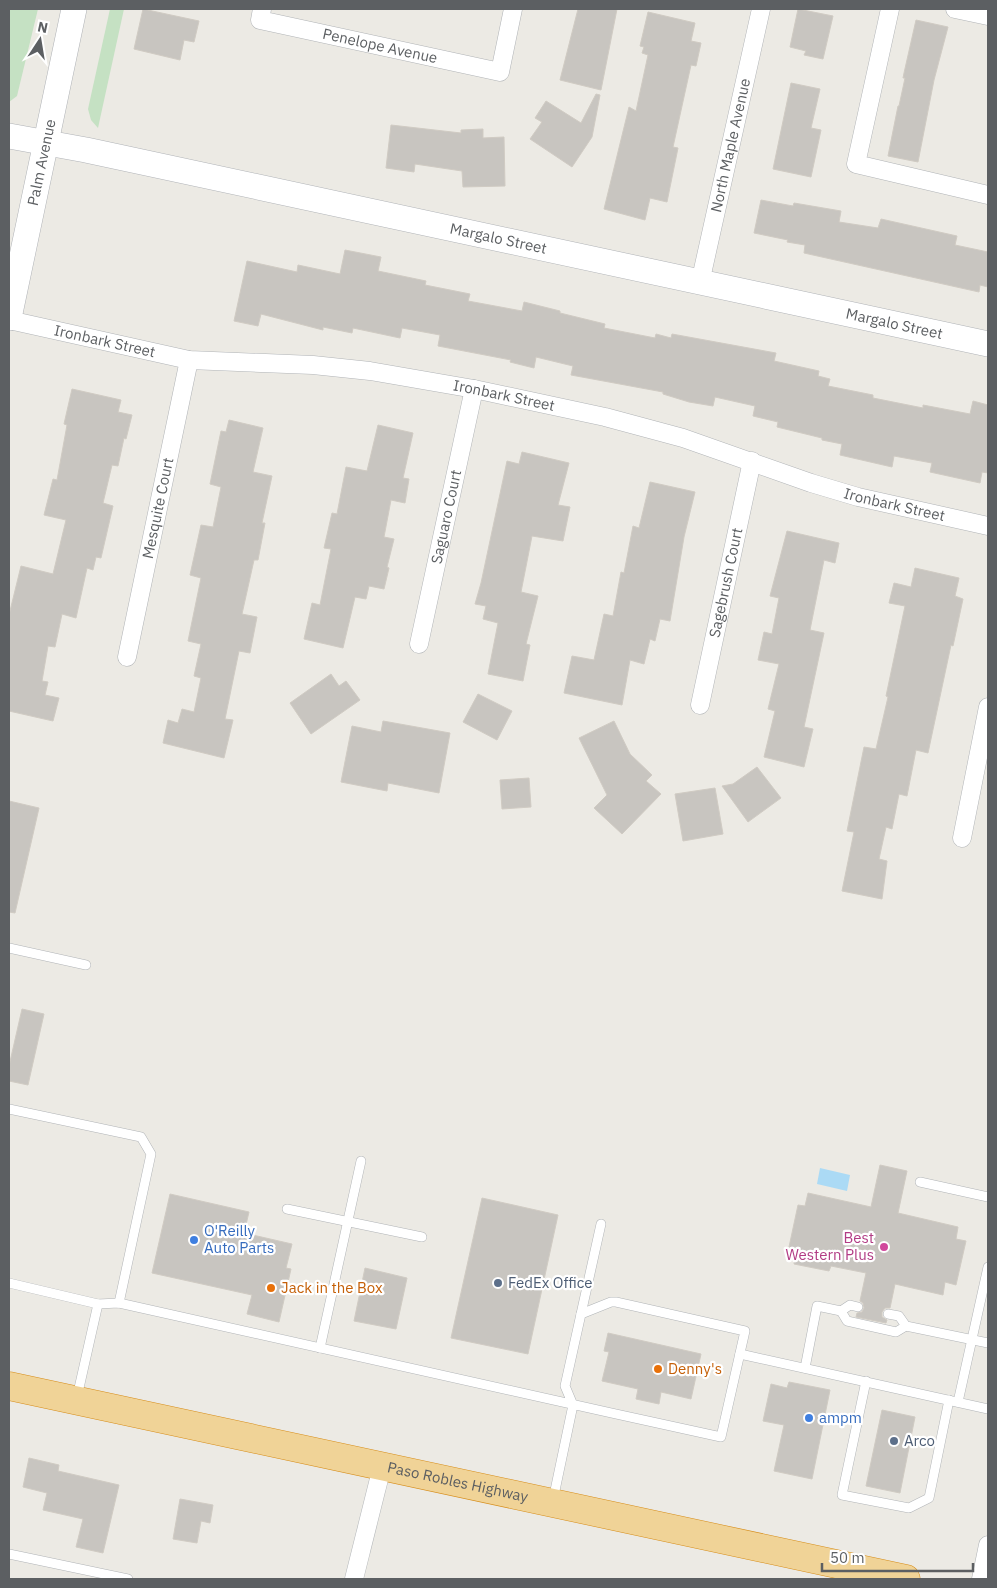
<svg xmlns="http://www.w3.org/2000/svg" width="997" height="1588" font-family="'IBM Plex Sans',sans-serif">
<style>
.green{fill:#c5e1c3}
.water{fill:#abdaf5}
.building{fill:#c8c5c0;stroke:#d0cbc3}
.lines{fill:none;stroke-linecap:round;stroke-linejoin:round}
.lane-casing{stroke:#b1b4b7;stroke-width:10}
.street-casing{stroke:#b1b4b7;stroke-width:19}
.secondary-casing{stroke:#b0b3b7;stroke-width:26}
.highway-casing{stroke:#d68d1a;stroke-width:29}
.lane{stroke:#fff;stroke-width:9}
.street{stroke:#fff;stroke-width:18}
.secondary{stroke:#fff;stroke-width:25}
.highway{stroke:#f0d397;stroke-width:28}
.shop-dot{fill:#3f7fe0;stroke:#fff;stroke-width:2}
.hotel-dot{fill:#d1479c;stroke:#fff;stroke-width:2}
.service-dot{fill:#5c6f8a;stroke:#fff;stroke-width:2}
.food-dot{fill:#e8710a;stroke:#fff;stroke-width:2}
.labels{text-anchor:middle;stroke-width:4.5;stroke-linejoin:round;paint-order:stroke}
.street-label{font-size:15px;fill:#5c5f62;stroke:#fff}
.shop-label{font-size:15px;fill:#366cbe;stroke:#fff;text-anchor:start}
.hotel-label{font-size:15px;fill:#b23c85;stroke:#fff;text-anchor:end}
.service-label{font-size:15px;fill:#4e5e75;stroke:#fff;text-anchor:start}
.food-label{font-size:15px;fill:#c56008;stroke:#fff;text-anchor:start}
</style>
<rect width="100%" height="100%" fill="#eceae4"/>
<g class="green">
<path d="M9,9h29l-21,87 -8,6z"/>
<path d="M110,9h14l-26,119 -7,-8 -3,-11z"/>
</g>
<path class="water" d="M820,1168l30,7 -3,16 -30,-7z"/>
<g class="building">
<path d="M143,9l56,12 -5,21 -10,-2 -4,20 -46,-11z"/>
<path d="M578,9h39l-16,81 -41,-10z"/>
<path d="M798,9l35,7 -10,43 -19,-4 2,-4 -16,-4z"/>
<path d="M648,12l47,11 -4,18 10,2 -5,23 -5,-1 -18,82 5,1 -11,54 -17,-4 -5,22 -41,-11 25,-102 7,4 12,-56 -6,-2 2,-6 -4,-1z"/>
<path d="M916,20l32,7 -14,53 -16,82 -30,-6 10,-50h1l6,-28h-2l1,-5z"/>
<path d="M791,83l29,6 -9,39 10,2 -10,47 -38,-8z"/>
<path d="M596,94l4,1 -8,42 -20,30 -42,-28 12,-17 -7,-4 11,-17 35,22z"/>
<path d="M391,125l70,8v-3l22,-1v9l21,-1 1,49 -42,1 -1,-16 -47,-7 -1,8 -28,-4z"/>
<path d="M761,200l32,6 1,-3 47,8 -2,11 39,6 3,-9 76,17 -2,9 33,7v35l-8,-2 -1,7 -175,-39 1,-8 -18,-3 1,-2 -34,-7z"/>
<path d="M345,250l36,7 -3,14 48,10 -1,4 45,9 -2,7 54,10 2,-9 36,9v2l45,11 -1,4 51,10 1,-4 15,4 1,-4 104,19 -2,8 45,10 -1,5 12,3 -2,7 45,9v3l50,10v-3l47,9 3,-13 15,4v68l-6,-1 -2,11 -50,-11 2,-9 -38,-7 -2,11 -52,-12 2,-11 -20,-4v-2l-45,-11 1,-5 -25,-6 2,-10 -40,-9 -2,9 -24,-4 -26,-8v-2l-92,-17 2,-9 -37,-9 -2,11 -24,-6 1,-2 -73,-14 2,-11 -38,-7 -2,10 -47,-10 -1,5 -29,-6v3l-62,-16 -3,12 -24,-5 13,-60 50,11 1,-7 42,9z"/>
<path d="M72,389l49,11 -3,12 14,3 -6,24 -2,-1 -6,28 -6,-1 -9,38 10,3 -12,52 -5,-1 -3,13 -6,-2 -11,50 -14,-4 -7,33 -7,-1 -6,35 6,1 -3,13 14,3 -6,23 -44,-10v-96l12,-49 32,8 13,-54 -22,-5 9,-36 4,1 10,-55 -3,-1z"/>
<path d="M229,420l34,8 -10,44 19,4 -10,47h3l-7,37h-4l-12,54 15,3 -7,36 -11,-2 -14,68 8,1 -9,38 -61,-15 5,-23 10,3 4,-14 12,3 7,-34 -7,-2 7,-32 -13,-3 13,-63 -11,-3 11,-50 12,2 8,-40 -11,-3 11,-53 5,1z"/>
<path d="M378,425l35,8 -10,45 6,1 -4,24 -14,-3 -7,37 10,2 -7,28 2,1 -5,21 -15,-3 -3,13 -11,-2 -12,51 -39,-9 8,-36 8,2 11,-56 -7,-1 8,-35 5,1 9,-47 21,4z"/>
<path d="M522,452l47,11 -11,42 12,2 -7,34 -31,-5 -11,56 17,4 -12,48 4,1 -7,36 -35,-7 10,-51 -15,-4 3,-13 -11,-2 6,-21 26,-122 12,3z"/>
<path d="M650,482l45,10 -11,45 -14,84 -10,-2 -5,22 -5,-2 -6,25 -14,-4 -8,45 -58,-12 8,-37 22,4 10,-46 9,2 8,-44 3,1 9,-47 6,2z"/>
<path d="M787,531l52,12 -4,20 -11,-3 -14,70 14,3 -20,94 9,2 -9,38 -40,-10 11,-46 -7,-2 11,-45 -21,-4 6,-28 8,2 7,-36 -9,-2z"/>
<path d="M915,568l44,10 -4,18 8,3 -10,47 -2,-1 -23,108 -12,-3 -9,46 -8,-2 -7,35 -6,-2 -7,32 8,2 -5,38 -40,-8 12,-59 -7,-1 17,-84 12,2 12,-52 -2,-1 19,-90 -16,-3 5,-20 17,4z"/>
<path d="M331,674l8,12 7,-5 14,19 -49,34 -21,-31z"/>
<path d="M478,694l34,17 -15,29 -34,-18z"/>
<path d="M383,721l67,12 -11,60 -51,-10 -1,8 -46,-9 11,-56 29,6z"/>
<path d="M614,721l16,33 22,21 -6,6 15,13 -39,40 -28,-26 13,-13 -28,-57z"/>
<path d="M757,767l24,31 -33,24 -26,-36 11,-2z"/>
<path d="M529,778l2,29 -29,2 -2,-29z"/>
<path d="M715,788l8,46 -40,7 -8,-47z"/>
<path d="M9,801l30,7 -24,105 -6,-1z"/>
<path d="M22,1009l22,5 -16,71 -19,-4v-15z"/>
<path d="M880,1165l27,6 -9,42 60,14 -2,12 10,2 -10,44 -11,-3 -2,13 -48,-11 -5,24h-5l-3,4v5l5,3 -1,3 -30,-6 1,-4 5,-1 2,-4 -1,-5 -3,-2 6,-28 -35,-7 -2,5 -35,-7 3,-15 -8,-2 9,-42 7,1 3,-13 63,14z"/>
<path d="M170,1194l79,18 -5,21 48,11 -6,24 5,1 -12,53 -32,-8 5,-19 -100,-22z"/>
<path d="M482,1198l76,17 -30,139 -77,-16z"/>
<path d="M365,1268l42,10 -11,51 -42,-8z"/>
<path d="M608,1333l93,21 -10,45 -30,-7 -2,12 -23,-5 2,-10 -36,-8 7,-29 -5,-1z"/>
<path d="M789,1382l41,8 -18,89 -38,-8 10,-46 -21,-4 8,-37 16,4z"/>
<path d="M882,1410l33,7 -15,76 -34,-7z"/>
<path d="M29,1458l30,7 -1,6 61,14 -16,68 -27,-6 7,-28 -40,-9 4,-17 -24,-6z"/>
<path d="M180,1499l33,6 -3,18 -9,-2 -4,22 -24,-4z"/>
</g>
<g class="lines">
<defs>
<g id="lane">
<path d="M9,948l77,17"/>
<path d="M9,1109l132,28 10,17 -32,149"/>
<path d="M920,1182l68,15"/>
<path d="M287,1209l135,28"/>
<path d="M9,1283l89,21 21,-1c200,45 401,90 602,134l24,-106 -129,-29h-5l-30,12 -16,72 8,19 -20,95"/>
<path d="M841,1311l6,10 49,11 10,-6"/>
<path d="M581,1314l20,-90"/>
<path d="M888,1314l11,2 7,10 82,17"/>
<path d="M320,1348l41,-187"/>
<path d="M740,1354l248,55"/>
<path d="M805,1368l12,-62 24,5 9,-6 8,2"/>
<path d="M866,1381l-24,114 67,13 20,-10 20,-98"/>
<path d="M77,1397l21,-93"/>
<path d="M958,1402l30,-135"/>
<path d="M9,1554l119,25"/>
</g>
<g id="street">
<path id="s1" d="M262,9l-2,11 240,52 13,-63"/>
<path d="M890,9l-34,155 132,31"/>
<path d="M955,9l33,7"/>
<path id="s2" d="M700,283l61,-274"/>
<path id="s3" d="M9,320l180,40 124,5 57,6 104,18 131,28 78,21 128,45 47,14 130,29"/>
<path id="s4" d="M419,644l55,-255"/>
<path id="s5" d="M127,657l62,-297"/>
<path id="s6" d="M700,705l52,-244"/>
<path d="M962,838l26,-131"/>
<path d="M354,1579l28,-112"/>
<path d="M981,1579l7,-34"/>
</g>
<g id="secondary">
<path id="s7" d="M9,136l77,14 902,194"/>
<path id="s8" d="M9,318l65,-309"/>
</g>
<g id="highway">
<path id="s9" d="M9,1386c299,64 598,128 897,193"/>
</g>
</defs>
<use href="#lane" class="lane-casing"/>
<use href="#street" class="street-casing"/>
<use href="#secondary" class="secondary-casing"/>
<use href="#highway" class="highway-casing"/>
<use href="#lane" class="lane"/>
<use href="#street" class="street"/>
<use href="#secondary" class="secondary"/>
<use href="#highway" class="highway"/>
</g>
<g class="shop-dot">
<circle cx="194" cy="1240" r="5"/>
<circle cx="809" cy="1418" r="5"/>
</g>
<circle class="hotel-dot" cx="884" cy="1247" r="5"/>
<g class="service-dot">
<circle cx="498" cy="1283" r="5"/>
<circle cx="894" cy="1441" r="5"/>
</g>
<g class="food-dot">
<circle cx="271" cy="1288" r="5"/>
<circle cx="658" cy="1369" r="5"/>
</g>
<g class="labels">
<g class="street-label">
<text dy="5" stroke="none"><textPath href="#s1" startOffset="134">Penelope Avenue</textPath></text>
<text dy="5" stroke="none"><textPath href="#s2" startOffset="141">North Maple Avenue</textPath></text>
<text dy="5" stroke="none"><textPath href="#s8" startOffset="159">Palm Avenue</textPath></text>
<text dy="5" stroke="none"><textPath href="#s7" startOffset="500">Margalo Street</textPath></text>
<text dy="5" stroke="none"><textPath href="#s7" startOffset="905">Margalo Street</textPath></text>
<text dy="5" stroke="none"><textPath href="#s3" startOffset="98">Ironbark Street</textPath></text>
<text dy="5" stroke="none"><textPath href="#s3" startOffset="502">Ironbark Street</textPath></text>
<text dy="5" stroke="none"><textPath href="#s3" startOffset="908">Ironbark Street</textPath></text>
<text dy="5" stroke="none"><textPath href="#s5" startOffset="152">Mesquite Court</textPath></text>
<text dy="5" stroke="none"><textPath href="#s4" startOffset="130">Saguaro Court</textPath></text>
<text dy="5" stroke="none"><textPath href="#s6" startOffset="125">Sagebrush Court</textPath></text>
<text dy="5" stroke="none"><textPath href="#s9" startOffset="459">Paso Robles Highway</textPath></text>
</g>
<g class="shop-label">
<text x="204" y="1236">O'Reilly<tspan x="204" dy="17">Auto Parts</tspan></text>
<text x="819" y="1423">ampm</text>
</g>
<g class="hotel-label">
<text x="874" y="1243">Best<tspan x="874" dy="17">Western Plus</tspan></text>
</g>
<g class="service-label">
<text x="508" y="1288">FedEx Office</text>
<text x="904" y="1446">Arco</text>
</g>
<g class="food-label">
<text x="281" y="1293">Jack in the Box</text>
<text x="668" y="1374">Denny's</text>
</g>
</g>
<rect width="997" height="1588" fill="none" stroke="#5c5f62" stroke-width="20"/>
<g transform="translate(40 40) rotate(12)" stroke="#ffffff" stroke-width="4" paint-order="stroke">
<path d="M0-4L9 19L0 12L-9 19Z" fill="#5c5f62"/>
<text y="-8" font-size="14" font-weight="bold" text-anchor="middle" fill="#5c5f62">N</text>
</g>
<path d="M822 1563v8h151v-8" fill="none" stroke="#5c5f62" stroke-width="2.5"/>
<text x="830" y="1563" font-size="15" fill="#5c5f62" stroke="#ffffff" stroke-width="4" paint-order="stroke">50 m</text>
</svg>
